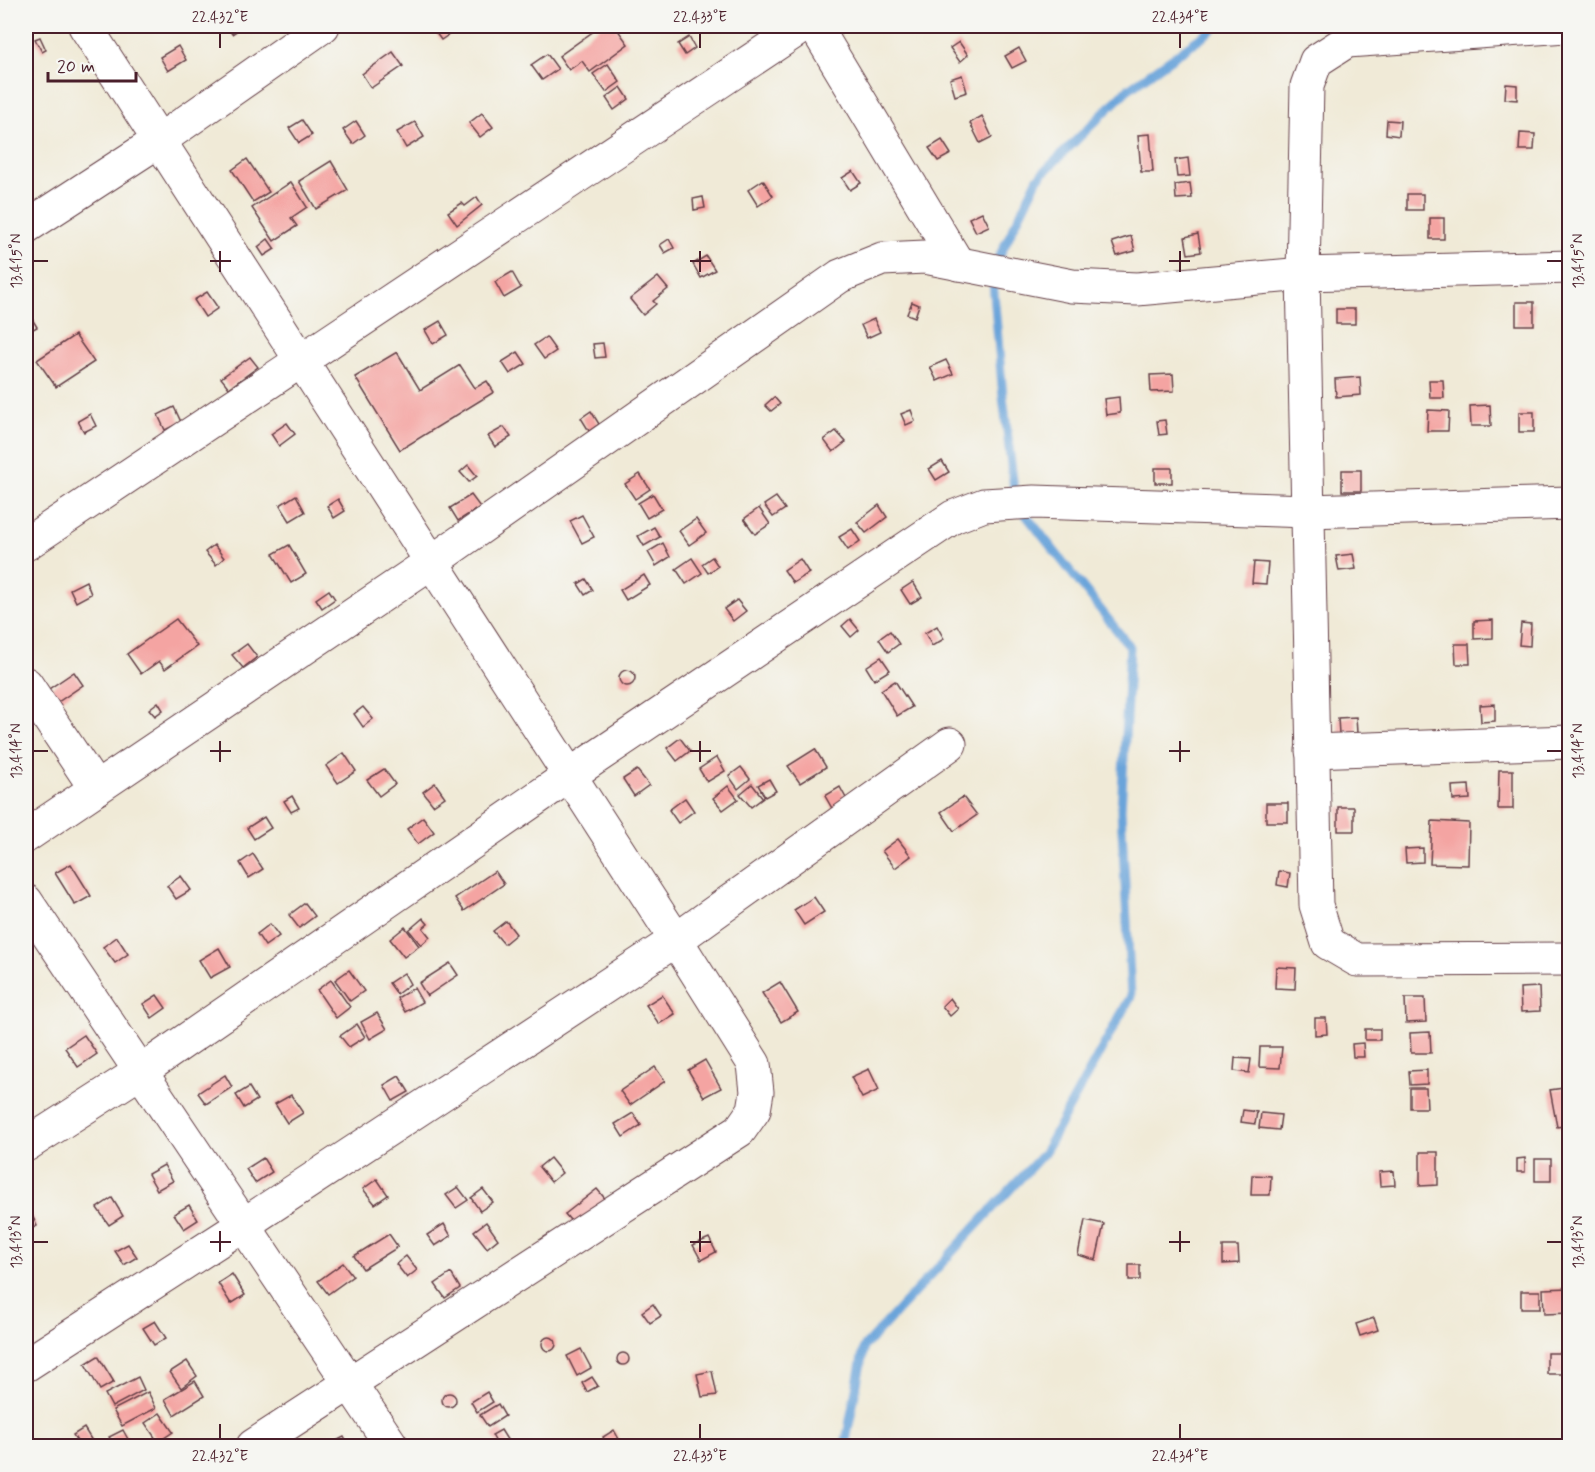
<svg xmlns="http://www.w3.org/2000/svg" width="1595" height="1472" font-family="Mynerve,sans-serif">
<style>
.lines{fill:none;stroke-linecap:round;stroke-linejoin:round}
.stream{stroke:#6aa4da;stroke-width:9}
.building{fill:#f4a4a2}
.minor-casing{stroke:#633d45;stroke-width:35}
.minor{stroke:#fff;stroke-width:33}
.ticks{fill:none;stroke:#4a1f2b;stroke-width:2}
.neatline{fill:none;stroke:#4a1f2b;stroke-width:2}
.ticks-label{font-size:15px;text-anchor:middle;fill:#4a1f2b}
</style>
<rect width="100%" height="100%" fill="#f6f6f2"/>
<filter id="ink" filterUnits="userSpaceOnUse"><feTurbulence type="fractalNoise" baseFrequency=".0167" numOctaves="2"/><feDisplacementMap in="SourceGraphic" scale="12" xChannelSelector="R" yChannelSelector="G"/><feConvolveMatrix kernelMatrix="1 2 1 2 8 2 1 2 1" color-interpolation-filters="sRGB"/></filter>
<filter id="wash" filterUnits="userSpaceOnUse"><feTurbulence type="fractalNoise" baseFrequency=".008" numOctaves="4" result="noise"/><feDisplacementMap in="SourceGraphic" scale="24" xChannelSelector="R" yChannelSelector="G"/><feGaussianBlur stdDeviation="1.35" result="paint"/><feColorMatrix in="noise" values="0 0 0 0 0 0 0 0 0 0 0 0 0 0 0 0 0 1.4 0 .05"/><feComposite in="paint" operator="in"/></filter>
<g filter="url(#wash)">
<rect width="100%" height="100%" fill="#f0ead7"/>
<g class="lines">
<g class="stream">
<path d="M1015,498l-12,-102 -11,-125 46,-93 89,-88 90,-64"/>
<path d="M845,1446l19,-99 180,-194 87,-157 -10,-186 9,-163 -108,-137"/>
</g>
</g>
<g id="blocks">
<g class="building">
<path d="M226,26h18l-12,8z"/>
<path d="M431,26h24l2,3 -16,11z"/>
<path d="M601,26h14l13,18 -38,28 -8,-11 -13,9 -10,-14z"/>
<path d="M40,37l6,13 -4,2 -7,-13z"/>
<path d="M689,37l6,11 -10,7 -7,-11z"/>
<path d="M959,42l9,13 -8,7 -10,-14z"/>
<path d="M178,46l8,14 -18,11 -8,-14z"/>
<path d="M1019,48l7,13 -14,7 -7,-12z"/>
<path d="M393,52l10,14 -32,22 -9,-14z"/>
<path d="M547,54l11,15 -16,11 -11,-15z"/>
<path d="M608,64l12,18 -14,10 -13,-18z"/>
<path d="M962,75l5,17 -12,4 -5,-17z"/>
<path d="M1506,84l11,1v15l-12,-1z"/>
<path d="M621,87l8,12 -15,11 -8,-12z"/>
<path d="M482,113l11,14 -13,10 -11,-14z"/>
<path d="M982,116l10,21 -12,6 -10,-20z"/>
<path d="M302,120l10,15 -13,8 -10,-15z"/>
<path d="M1387,120l13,1 -1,15 -13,-2z"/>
<path d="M356,121l9,14 -12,9 -10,-14z"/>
<path d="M415,122l9,15 -18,11 -9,-16z"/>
<path d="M1520,133l15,1 -1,16h-15z"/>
<path d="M1150,134l3,38h-12l-3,-37z"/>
<path d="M942,140l9,14 -13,7 -9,-13z"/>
<path d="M1564,145h6v14l-5,1z"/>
<path d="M1188,158l2,18 -13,1 -2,-17z"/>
<path d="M247,159l22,33 -16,10 -21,-32z"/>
<path d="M331,161l17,29 -32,19 -17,-28z"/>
<path d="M853,171l8,12 -11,7 -8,-12z"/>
<path d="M763,180l10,16 -15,10 -10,-16z"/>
<path d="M291,182l16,25 -16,11 6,8 -23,15 -22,-33z"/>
<path d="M1190,183l2,15 -16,1 -1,-14z"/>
<rect x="1407" y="194" width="16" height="16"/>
<path d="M477,197l5,8 -25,20 -9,-13 14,-9 3,3z"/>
<path d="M703,197l2,11 -11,2 -1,-11z"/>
<path d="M982,212l7,14 -13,6 -7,-14z"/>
<rect x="1430" y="218" width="14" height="21"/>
<path d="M1198,234l3,18 -13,2 -3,-17z"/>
<path d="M1131,236l4,15 -18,5 -5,-14z"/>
<path d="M268,239l7,10 -11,7 -6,-9z"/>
<path d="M669,239l5,9 -9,5 -5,-8z"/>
<path d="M706,256l9,14 -14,8 -8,-14z"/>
<path d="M512,272l9,16 -17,10 -9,-16z"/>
<path d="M658,277l10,12 -15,12 3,3 -13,11 -13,-16z"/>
<path d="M207,292l11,16 -13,9 -11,-17z"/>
<path d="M912,302l7,3 -4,12 -8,-3z"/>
<rect x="1516" y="302" width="18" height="23"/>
<rect x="1336" y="309" width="19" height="15"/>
<path d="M27,311l10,16 -11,6v-21z"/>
<path d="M874,319l6,13 -13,6 -6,-13z"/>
<path d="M440,321l8,14 -15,9 -8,-14z"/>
<path d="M75,335l19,27 -38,25 -19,-27z"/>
<path d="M546,337l10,14 -12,8 -10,-14z"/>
<path d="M603,343l2,14 -10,1 -2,-14z"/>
<path d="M397,352l23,38 40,-25 15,23 12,-7 7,11 -94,58 -45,-73z"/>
<path d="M518,352l8,12 -16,10 -8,-12z"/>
<path d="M250,357l8,10 -29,21 -8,-10z"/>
<path d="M946,360l7,14 -16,7 -7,-14z"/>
<path d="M1173,374l1,17 -23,1 -1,-17z"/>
<path d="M1360,377l1,18 -25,2 -1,-18z"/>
<path d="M1429,380h14l1,18h-14z"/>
<path d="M774,397l6,7 -9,7 -6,-6z"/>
<path d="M1119,397l1,16 -14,2 -2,-16z"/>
<path d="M1490,405l1,21h-20l-1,-20z"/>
<path d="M174,407l7,15 -16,8 -7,-15z"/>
<path d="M911,410l4,11 -9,4 -5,-11z"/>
<path d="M1428,410l21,1 -1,20h-21z"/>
<path d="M591,411l8,13 -10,7 -8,-13z"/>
<rect x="1519" y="412" width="15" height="20"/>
<path d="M90,414l6,12 -12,6 -6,-11z"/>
<path d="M1165,420l2,14 -8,1 -2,-14z"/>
<path d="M287,423l8,11 -16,12 -8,-12z"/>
<path d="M504,427l7,10 -16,10 -7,-11z"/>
<path d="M836,431l10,11 -13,10 -9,-12z"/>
<path d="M942,461l7,11 -13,8 -7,-11z"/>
<path d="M468,465l9,11 -8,6 -9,-10z"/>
<rect x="1155" y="468" width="17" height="15"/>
<rect x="1342" y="470" width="19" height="21"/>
<path d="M640,474l10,15 -15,10 -10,-15z"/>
<path d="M653,494l9,15 -15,9 -9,-15z"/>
<path d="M296,495l9,17 -15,9 -10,-16z"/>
<path d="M471,495l9,12 -22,14 -8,-13z"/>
<path d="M776,497l9,12 -12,8 -9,-12z"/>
<path d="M338,499l7,12 -11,7 -7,-12z"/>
<path d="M879,505l8,12 -21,16 -9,-11z"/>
<path d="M759,508l11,16 -15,10 -11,-15z"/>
<path d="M582,515l12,22 -12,6 -12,-22z"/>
<path d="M696,519l10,14 -17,12 -10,-14z"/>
<path d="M654,527l6,10 -16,9 -6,-10z"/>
<path d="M852,529l8,12 -12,9 -9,-13z"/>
<path d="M663,543l7,14 -14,9 -8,-14z"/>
<path d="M214,545l10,13 -8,7 -11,-13z"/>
<path d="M289,545l17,29 -15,9 -18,-29z"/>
<path d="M1353,554l3,15 -17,2 -3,-15z"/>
<path d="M712,557l6,9 -10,7 -6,-9z"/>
<path d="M692,558l10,15 -16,11 -10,-15z"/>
<path d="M800,559l9,14 -16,10 -9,-13z"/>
<path d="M1254,562l14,1 -2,21 -14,-1z"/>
<path d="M644,575l6,10 -24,15 -6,-10z"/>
<path d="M586,579l7,11 -8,5 -7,-11z"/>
<path d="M86,581l5,13 -15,8 -6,-13z"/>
<path d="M913,582l9,15 -12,7 -9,-14z"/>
<path d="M329,590l6,9 -13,9 -6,-9z"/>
<path d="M737,600l9,11 -13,10 -9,-12z"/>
<path d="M176,619l21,27 -32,23 -6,-8 -18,13 -14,-20z"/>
<path d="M850,619l9,11 -8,7 -9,-11z"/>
<path d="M1493,620v18l-19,1v-18z"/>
<path d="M1521,623l10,1 -1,22 -11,-1z"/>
<path d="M937,626l7,13 -12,7 -7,-13z"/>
<path d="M890,631l9,13 -11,8 -9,-13z"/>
<path d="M247,644l10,13 -14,11 -11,-13z"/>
<path d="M1455,644h14l1,20h-14z"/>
<path d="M881,657l9,13 -16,10 -8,-13z"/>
<circle cx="627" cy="678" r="8"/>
<path d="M74,672l9,13 -28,19 -9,-13z"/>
<path d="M895,681l17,26 -15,9 -16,-26z"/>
<path d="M158,702l5,8 -8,6 -6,-7z"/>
<path d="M1495,704v17l-14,1 -1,-17z"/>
<path d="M363,707l10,12 -10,8 -9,-13z"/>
<path d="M1356,717l1,16 -18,1 -1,-16z"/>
<path d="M680,738l10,13 -13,10 -10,-13z"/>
<path d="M815,749l11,18 -26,16 -12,-17z"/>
<path d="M344,753l12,18 -18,12 -12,-17z"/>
<path d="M717,757l8,14 -18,11 -8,-13z"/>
<path d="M741,767l9,12 -12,10 -9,-13z"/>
<path d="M384,769l11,15 -16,12 -12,-16z"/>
<path d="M637,770l12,15 -15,11 -11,-17z"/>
<path d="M1499,770h14v39h-15z"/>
<path d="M769,779l7,12 -11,6 -7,-12z"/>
<path d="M435,783l10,14 -12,8 -10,-13z"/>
<path d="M752,784l11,14 -12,9 -11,-13z"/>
<path d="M1469,785l1,14 -17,1 -1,-14z"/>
<path d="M728,786l10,13 -15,11 -10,-12z"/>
<path d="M840,787l8,15 -15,8 -8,-14z"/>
<path d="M292,796l7,12 -8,4 -7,-11z"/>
<path d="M963,797l14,18 -23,16 -13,-19z"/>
<path d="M685,798l9,13 -16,12 -9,-13z"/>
<rect x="1266" y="803" width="22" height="19"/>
<rect x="1338" y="807" width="16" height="24"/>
<path d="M264,817l7,11 -17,11 -7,-11z"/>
<path d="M423,817l11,15 -16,12 -11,-15z"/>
<path d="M1432,821l37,2 -1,42 -38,-1z"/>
<path d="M898,839l13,17 -16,12 -13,-17z"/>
<path d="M1423,848v14l-17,1 -1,-14z"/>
<path d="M253,854l10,15 -14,9 -9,-15z"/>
<path d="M71,864l20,32 -16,9 -20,-32z"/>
<path d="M495,871l9,13 -40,27 -9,-13z"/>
<path d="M1279,871l11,2 -2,14 -11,-2z"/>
<path d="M181,876l10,14 -15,9 -9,-13z"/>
<path d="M814,897l10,15 -20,13 -10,-15z"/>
<path d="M305,903l10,13 -16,12 -10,-13z"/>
<path d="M423,918l5,6 -5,4 7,9 -9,8 -12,-15z"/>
<path d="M506,921l10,13 -12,10 -11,-13z"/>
<path d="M270,924l9,12 -14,10 -8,-12z"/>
<path d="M405,927l14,19 -15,11 -14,-18z"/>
<path d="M117,937l11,17 -13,9 -12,-16z"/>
<path d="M219,948l11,19 -20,11 -11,-18z"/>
<path d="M450,963l8,12 -31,21 -8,-13z"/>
<path d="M1276,967l20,1 -1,21 -20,-1z"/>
<path d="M349,970l15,21 -14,10 -15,-21z"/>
<path d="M404,973l6,11 -13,10 -8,-11z"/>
<path d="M331,980l19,27 -14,11 -19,-28z"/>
<path d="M780,982l18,30 -17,10 -19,-29z"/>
<path d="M1539,987l1,24 -19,1 -1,-24z"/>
<path d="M414,988l8,14 -17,10 -8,-14z"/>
<path d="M157,995l9,13 -14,10 -9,-14z"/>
<path d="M662,995l13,19 -16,10 -13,-19z"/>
<path d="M950,998l8,11 -8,7 -8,-10z"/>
<path d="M1405,998h20l1,24 -20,1z"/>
<path d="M377,1013l10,16 -17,10 -9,-17z"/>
<path d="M1315,1018h11l1,16 -12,1z"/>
<path d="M357,1024l8,13 -16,10 -9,-11z"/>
<rect x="1365" y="1029" width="15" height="11"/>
<path d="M1430,1032l1,21h-20l-1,-20z"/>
<path d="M84,1035l13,19 -19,13 -13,-19z"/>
<path d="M1363,1043l1,14h-11l-1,-13z"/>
<path d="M1260,1047h22l-2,21 -21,-1z"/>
<path d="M1235,1058l16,1 -2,14 -15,-2z"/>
<path d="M705,1060l16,28 -17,9 -16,-27z"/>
<path d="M655,1067l10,14 -35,24 -10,-14z"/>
<path d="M869,1069l10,21 -17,8 -11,-21z"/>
<path d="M1427,1070v14l-17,1 -1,-14z"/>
<path d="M225,1075l7,12 -26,17 -8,-11z"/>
<path d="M399,1076l10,16 -16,9 -9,-16z"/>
<path d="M249,1087l8,13 -13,8 -8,-13z"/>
<path d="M1570,1087v38l-13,2 -7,-37z"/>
<path d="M1410,1088h16l1,20h-17z"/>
<path d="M291,1095l12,18 -16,10 -12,-19z"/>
<path d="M1243,1110l14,2 -2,12 -14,-2z"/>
<path d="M633,1113l8,12 -18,12 -8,-13z"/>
<path d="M1261,1113l20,2 -2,15 -20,-2z"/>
<path d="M1420,1152h18v33l-18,1z"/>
<path d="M263,1158l9,14 -17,11 -9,-14z"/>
<path d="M550,1158l12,15 -11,9 -12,-15z"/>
<path d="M1525,1158v14h-8v-13z"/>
<rect x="1535" y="1159" width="16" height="22"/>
<path d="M164,1165l9,16 -16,9 -9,-16z"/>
<path d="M1394,1171l1,14 -15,1 -1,-14z"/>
<path d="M1252,1175l19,1 -1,19h-19z"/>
<path d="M377,1179l11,16 -13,9 -12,-15z"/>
<path d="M458,1187l10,13 -12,8 -10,-13z"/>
<path d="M483,1189l10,13 -13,9 -9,-13z"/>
<path d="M597,1189l10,12 -32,25 -10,-12z"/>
<path d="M112,1198l11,18 -14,9 -12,-17z"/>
<path d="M189,1205l9,15 -14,9 -10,-15z"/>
<path d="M31,1213l6,13 -8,4 -3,-6v-8z"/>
<path d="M1085,1220l19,4 -8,36 -18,-5z"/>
<path d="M486,1222l12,17 -11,9 -13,-17z"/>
<path d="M444,1224l7,12 -16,10 -8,-11z"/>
<path d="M389,1234l9,13 -35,22 -9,-13z"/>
<path d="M709,1238l7,14 -15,8 -8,-15z"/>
<path d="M128,1244l9,13 -13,8 -9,-14z"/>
<path d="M1223,1246h15l1,17 -16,1z"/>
<path d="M406,1256l11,14 -10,8 -11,-14z"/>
<path d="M343,1263l10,13 -25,18 -10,-13z"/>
<rect x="1129" y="1265" width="11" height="15"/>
<path d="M451,1273l9,15 -15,10 -10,-14z"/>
<path d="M232,1274l13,21 -14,9 -13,-21z"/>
<path d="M1570,1288v25l-26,1 -1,-25z"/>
<rect x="1521" y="1291" width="19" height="18"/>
<path d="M653,1304l8,12 -11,7 -8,-11z"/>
<path d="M1374,1318l4,12 -18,6 -4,-12z"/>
<path d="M155,1321l11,17 -12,7 -11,-17z"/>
<circle cx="549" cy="1344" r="7"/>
<path d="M581,1349l10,19 -14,8 -10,-20z"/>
<rect x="1547" y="1353" width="17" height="21"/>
<circle cx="623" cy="1359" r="6"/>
<path d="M98,1356l16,26 -14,8 -15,-26z"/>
<path d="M187,1361l10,15 -16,12 -11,-16z"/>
<path d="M712,1371l5,24 -15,2 -5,-23z"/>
<path d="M138,1377l6,13 -32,17 -7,-13z"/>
<path d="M592,1377l6,9 -11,6 -5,-9z"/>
<path d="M195,1381l9,15 -30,19 -9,-16z"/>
<path d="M148,1392l8,16 -34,18 -9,-16z"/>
<path d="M487,1392l6,10 -16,10 -6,-10z"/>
<circle cx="449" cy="1400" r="7"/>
<path d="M498,1404l7,12 -17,11 -8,-12z"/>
<path d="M160,1413l13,19 -15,10 -13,-19z"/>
<path d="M84,1428l8,13 -12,5 -7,-11z"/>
<path d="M123,1430l6,11 -14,5 -6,-9z"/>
<path d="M501,1430l10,16h-13l-6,-11z"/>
<path d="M614,1430l7,13 -6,3h-7l-5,-9z"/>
<path d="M344,1437l5,9h-23z"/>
</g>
</g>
</g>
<g filter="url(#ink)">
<use href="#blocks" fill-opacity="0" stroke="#633d45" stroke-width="1.5"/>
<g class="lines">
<defs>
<g id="minor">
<path d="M85,26l591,914 78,124 3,28 -3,18 -14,20 -487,316"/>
<path d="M815,26l143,238"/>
<path d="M1566,26l-219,15 -31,20 -9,25 -4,188 13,631 12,38 29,17 213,-1"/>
<path d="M26,227l134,-87 163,-114"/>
<path d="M26,544l777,-518"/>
<path d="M26,684l70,105"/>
<path d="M1312,751l258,-9"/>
<path d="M26,836l407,-275 407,-285 42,-17 43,-2 147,29 65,3 166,-15 267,-7"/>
<path d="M26,901l366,545"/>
<path d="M26,1145l114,-73 430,-297 383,-258 31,-12 50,-3 274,9 262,-8"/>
<path d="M26,1365l217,-140 433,-285 274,-196"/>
</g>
</defs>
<use href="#minor" class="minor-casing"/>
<use href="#minor" class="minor"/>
</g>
</g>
<path class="ticks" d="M220,33v15M700,33v15M1180,33v15M220,251v21M700,251v21M1180,251v21M33,261h15M210,261h21M690,261h21M1169,261h21M1547,261h15M220,741v21M700,741v21M1180,741v21M33,751h15M210,751h21M690,751h21M1169,751h21M1547,751h15M220,1231v21M700,1231v21M1180,1231v21M33,1242h15M210,1242h21M690,1242h21M1169,1242h21M1547,1242h15M220,1424v15M700,1424v15M1180,1424v15"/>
<rect width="1595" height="1472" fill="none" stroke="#f6f6f2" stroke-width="66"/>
<path d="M48 72v9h88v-9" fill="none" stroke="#4a1f2b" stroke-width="3"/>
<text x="57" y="72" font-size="18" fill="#4a1f2b" stroke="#f6f6f2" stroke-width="4.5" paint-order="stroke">20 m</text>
<rect x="33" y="33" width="1529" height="1406" class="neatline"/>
<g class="ticks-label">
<text x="220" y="22">22.432°E</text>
<text x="700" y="22">22.433°E</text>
<text x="1180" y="22">22.434°E</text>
<text transform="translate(16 261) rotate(-90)" y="5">13.415°N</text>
<text transform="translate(1578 261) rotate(-90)" y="5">13.415°N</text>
<text transform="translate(16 751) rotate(-90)" y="5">13.414°N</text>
<text transform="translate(1578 751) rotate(-90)" y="5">13.414°N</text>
<text transform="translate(16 1242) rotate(-90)" y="5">13.413°N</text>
<text transform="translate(1578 1242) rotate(-90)" y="5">13.413°N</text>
<text x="220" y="1461">22.432°E</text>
<text x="700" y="1461">22.433°E</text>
<text x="1180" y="1461">22.434°E</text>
</g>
</svg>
